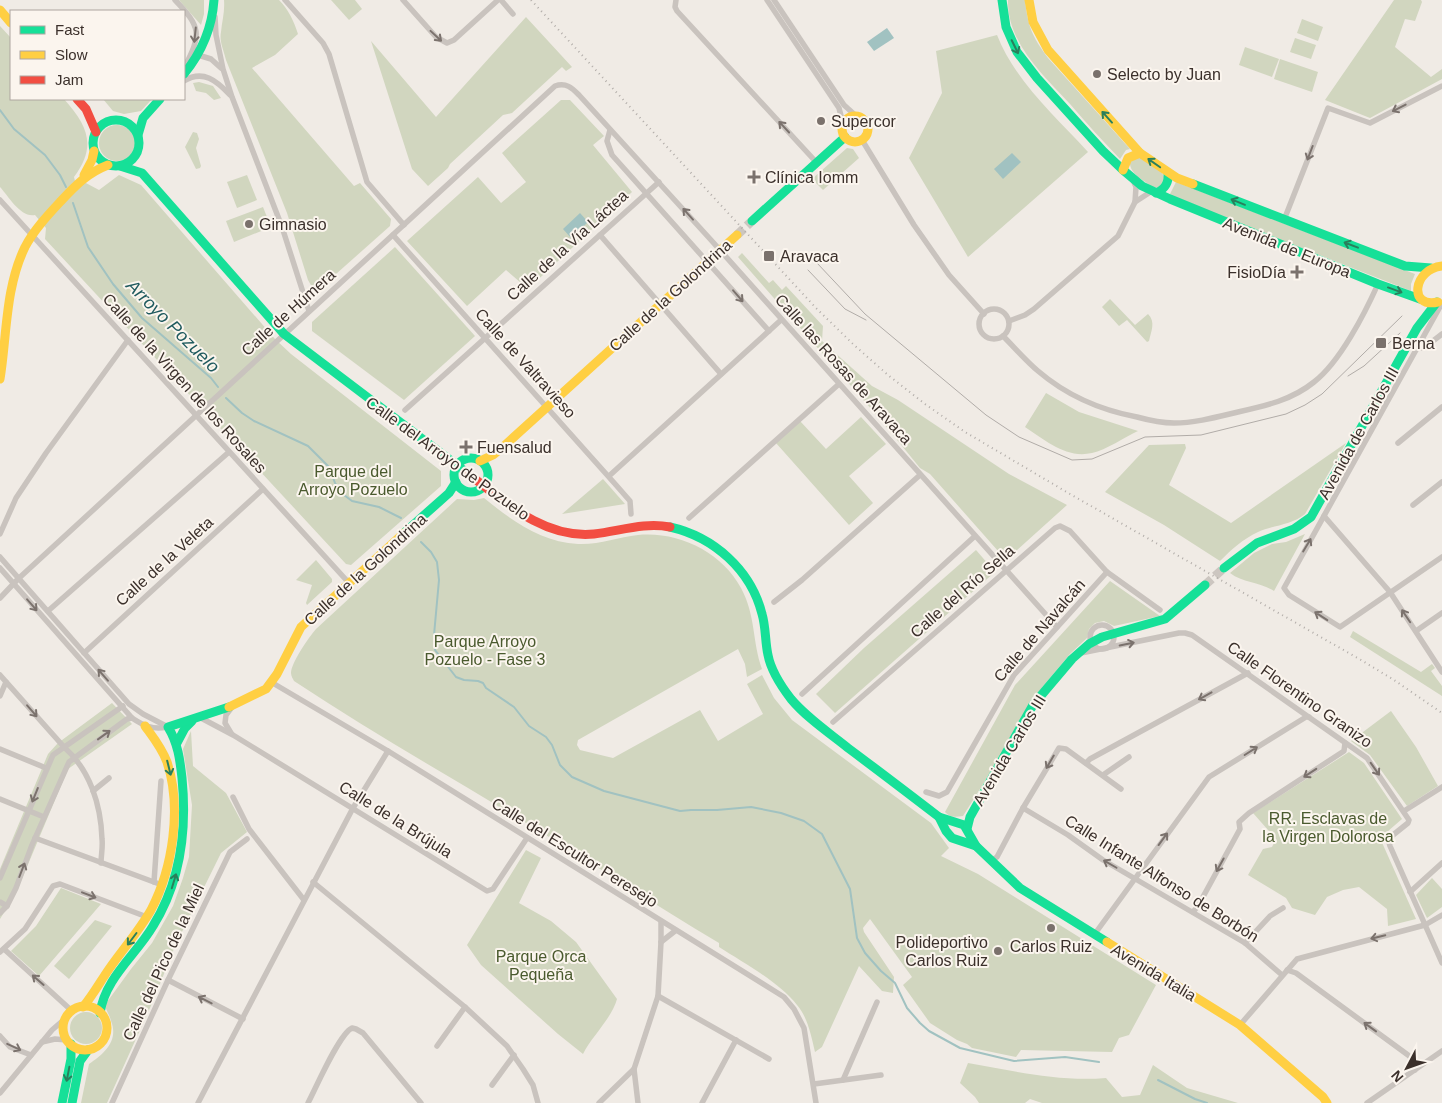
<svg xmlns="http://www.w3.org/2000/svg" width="1442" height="1103" font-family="Arial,sans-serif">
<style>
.green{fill:#d1d6bf}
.water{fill:#a1c2c1}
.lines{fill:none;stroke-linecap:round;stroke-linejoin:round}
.stream{stroke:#a1c2c1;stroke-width:2}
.secondary-tunnel{stroke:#ccc6c0;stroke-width:9;stroke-dasharray:9 4.5;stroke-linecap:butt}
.street{stroke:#c9c3be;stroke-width:5.5}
.fast{stroke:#16e098;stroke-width:9}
.slow{stroke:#ffcf43;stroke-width:9}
.jam{stroke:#f24e42;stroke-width:9}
.tram{stroke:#b1aca8;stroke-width:1}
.rail{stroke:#b1aca8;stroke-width:2;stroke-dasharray:1 4;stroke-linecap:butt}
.oneway{stroke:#7b726d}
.oneway2{stroke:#2a7f5c}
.poi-dot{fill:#7a716c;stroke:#fbf5ee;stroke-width:2}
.labels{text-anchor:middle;stroke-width:4;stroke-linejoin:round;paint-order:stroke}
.poi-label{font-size:16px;fill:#3b302b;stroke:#fbf5ee;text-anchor:start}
.street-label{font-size:16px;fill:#3b302b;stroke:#fbf5ee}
.park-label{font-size:16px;fill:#4a5a2e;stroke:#fbf5ee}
.water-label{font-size:18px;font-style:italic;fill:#1f5a5e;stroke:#fbf5ee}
</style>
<rect width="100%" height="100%" fill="#f0ebe5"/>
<g class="green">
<path d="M179,0h25v14l-3,11z"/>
<path d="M224,0h55c9,9 15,21 19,34l-23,21 -23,13 102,118 6,-3 31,36 -1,7 -72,64 -6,-3 -4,-7 -21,-67 -61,-153c-2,-9 -7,-19 -5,-28 1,-11 4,-20 3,-32z"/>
<path d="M331,0h24l7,9 -13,11z"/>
<path d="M1008,0h17c3,27 7,36 23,58l82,91 -4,1 -6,9c-17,-18 -34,-36 -50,-55 -26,-28 -63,-61 -62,-104z"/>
<path d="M1394,0h27l1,2 -7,19 -10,-2 -10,28 36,30 11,-8v10l-72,39 -45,-18z"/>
<path d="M526,17l46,50 -6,4 -4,-4 -50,46 -9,2 -53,49 -2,4 -20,18 -16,-17 -41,-128 65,76z"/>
<path d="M1302,19l21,8 -5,14 -21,-8z"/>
<path d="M0,26l11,12v61h53c24,27 33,47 10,78l1,4 9,1 15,8 20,-15 22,10 134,154 16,15 150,117v15l-90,79 -5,-1 -301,-325 1,-11 -11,-13c-14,3 -26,-18 -35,-28z"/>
<path d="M997,35c18,46 58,81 91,117l-120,105 -59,-99 33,-65 -6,-42z"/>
<path d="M1295,38l21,7 -5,14 -21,-7z"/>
<path d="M1245,47l34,12 -7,18 -33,-12z"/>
<path d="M1280,59l38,13 -6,20 -38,-13z"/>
<path d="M199,82l14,4 8,12 -7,2 -8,-7 -10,-2 -3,-8z"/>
<path d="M103,99h49l-11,12 -17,3 -11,-3z"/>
<path d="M561,100h9l34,36 -11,9 39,47 -104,97 -22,-19 -39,36 -60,-65 71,-64 23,26 25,-21 -24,-29z"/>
<circle cx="117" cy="143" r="18"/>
<path d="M193,132l4,1 2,6 -3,9 5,18 -1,2 -4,1 -11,-22z"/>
<path d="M847,148l6,1 6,9 -36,32 -11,-11z"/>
<path d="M1137,157l4,1c9,6 26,13 24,25l-8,5 -4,-1c-9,-6 -24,-14 -23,-25z"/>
<path d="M247,175l10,25 -20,8 -10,-26z"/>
<path d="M1176,182l239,92 -4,10v7l-242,-95z"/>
<path d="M263,207l8,20 -37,15 -8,-21z"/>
<path d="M395,247l80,89 -71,64 -92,-69v-9z"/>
<path d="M742,253l27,30 4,-3 9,10 4,-4 37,40 -1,15 50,45 26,14 111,74 58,31 -61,55 -76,-86 -10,-6 -40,-49 -142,-162z"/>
<path d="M1110,299l25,26 13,-11c8,8 3,17 1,27l-2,1 -20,-22 -8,6 -17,-19z"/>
<path d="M1046,393l33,19 59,19c-13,6 -32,19 -46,22 -26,6 -47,-13 -67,-26z"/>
<path d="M861,417l25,27 -37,32 24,27 -24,22 -73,-82 24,-22 26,28z"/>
<path d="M1346,443l-41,71c-13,11 -31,11 -47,18 -15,7 -27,18 -38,29l-56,-36 -59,-33 44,-47 36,-1 1,4 -17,37 62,38z"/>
<path d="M603,479l22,25 -63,10z"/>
<path d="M484,498c27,22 57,44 94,46 21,1 40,-7 60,-9 40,-4 84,17 103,53 15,28 11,53 21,81l-15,8 -2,-13 -7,-15 -160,91 -1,5 3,5 33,8 87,-48 18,31 45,-27 -16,-30 15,-9 12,23 18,22 139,103 18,25 -8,8 37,18 178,111 -27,50 -10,3 -7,14 -91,-2 -5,7 -44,-9 -5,-4 -10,-4 -27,-17 -27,-38 9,-8 -42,-58 -7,9 1,4 30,45 -1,16 -11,-2 -23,-25 -37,81 -7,5c-4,-17 -7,-34 -18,-47 -18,-23 -53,-42 -78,-58v-4c-66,-39 -128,-81 -193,-120 -77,-47 -157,-92 -232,-142 -1,-2 -3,-5 -3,-8 0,-10 18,-36 25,-44l141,-130 17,1z"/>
<path d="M1305,534l-31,57c-14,-9 -31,-8 -44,-18l24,-20 18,-9 14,-2z"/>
<path d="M976,550l19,22 -160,141 -19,-19 48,-46z"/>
<path d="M316,560l16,19v3l-25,23 -1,-2 6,-18 -16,-5z"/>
<path d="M1110,581l50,35 -46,10 -10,-5 -9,2 -6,6 -2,9 -17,16 -36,43 -27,49 -44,70c-7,1 -13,2 -18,-4l70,-127z"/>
<path d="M1353,631l68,41 11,-8 3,4 -4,3 11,15v10l-92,-59z"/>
<path d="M112,703l20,21 -64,45 -52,124 -16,26v-50l48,-115 10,-11z"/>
<path d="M1391,711l25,36 22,39 -31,20 -37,-51 -19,-14z"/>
<path d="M191,731l2,35 33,27 21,39 -26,21 -46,93 -21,53 -47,104h-26l8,-39c15,-10 30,-23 22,-43 -1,-5 -4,-9 -6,-15l2,-4 24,-33 21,-26 21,-37 10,-28 6,-21 3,-52 -9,-56z"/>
<path d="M1349,752l15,11 38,56 -22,19 36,81 -28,7 -1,-17 -28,-22 -16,3 -16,7 -12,18 -23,-7 -6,-10 -38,-23 15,-26 9,-2 4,-8 -23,-26z"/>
<path d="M526,850l15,8 -22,45 32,18 25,21 41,57c-5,19 -25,37 -34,55l-25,-20 -77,-69 -14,-20z"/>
<path d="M1432,878l10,11v18l-15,11 -11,-23z"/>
<path d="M61,888l40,16 -62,72 -28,-25 25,-25z"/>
<path d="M95,920l17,6 -43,53 -15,-13z"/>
<circle cx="86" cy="1028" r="16"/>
<path d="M968,1063c45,8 92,19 138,15l16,19 18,-2 13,-30 34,23 51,15h-196l-12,-4 -5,4h-46l-4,-6 -15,-14z"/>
</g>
<g class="water">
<path d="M887,28l7,10 -20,13 -7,-9z"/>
<path d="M1012,153l9,9 -18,17 -9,-10z"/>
<path d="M580,213l8,9 -17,16 -8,-9z"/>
</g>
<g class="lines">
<g class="stream">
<path d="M0,110l14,19 31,26 15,20 6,12"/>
<path d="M73,203l15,44 25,37 29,34 69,60 7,9"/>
<path d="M226,398l16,15 12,8 54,25 21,21 6,16 9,12 8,6 27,6 22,11"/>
<path d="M421,542l10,10 6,10 2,18 -5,55 1,15 21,27 8,3 14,1 5,2 3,5 28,19 15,19 17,11 6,8 8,20 12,12 32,14 76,20 11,-1h26l34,-3 30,6 23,8 18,13 28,55 7,49 8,15 16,18 14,12 12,25 13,15 9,8 31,17 54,13 51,-4 34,5"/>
<path d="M1158,1080l37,19 12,4"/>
</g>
<g class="secondary-tunnel">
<path d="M737,235l15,-14"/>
<path d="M1205,585l19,-17"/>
</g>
<g class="street">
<path d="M175,0c26,27 27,34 9,68"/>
<path d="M285,0l38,43 6,11 38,128 37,43"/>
<path d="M403,0l33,37 11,6 7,-3 44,-40"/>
<path d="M501,0l12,14"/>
<path d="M676,0l-1,7 2,4 140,152"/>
<path d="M767,0l72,108 4,16"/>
<path d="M774,0l70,105 11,10"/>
<path d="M215,17l1,18 7,34 9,28 50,130 27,84"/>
<path d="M198,55l13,4 10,9"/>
<path d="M184,81c19,-12 33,0 46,14"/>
<path d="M610,130l-3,11 5,14 157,176"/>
<path d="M862,140l52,85 35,50 35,39"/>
<path d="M0,200l349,383"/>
<path d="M1135,202l17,-11"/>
<path d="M1284,220l44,-112 42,15 72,-37"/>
<path d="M393,235l223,250 14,16 1,13"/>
<path d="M600,235l121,139"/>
<path d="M1442,303l-158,285 5,7 51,32 102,-70"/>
<circle cx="994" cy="324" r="15"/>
<path d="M1009,321l16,-6 9,-6 84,-73 17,-34 1,-15 -3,-7"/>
<path d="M1003,336c12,12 23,25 35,35 28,24 62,39 99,46 11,3 25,6 37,6 21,0 43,-6 64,-11 27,-6 54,-12 76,-30 26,-20 51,-69 64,-98"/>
<path d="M1417,345l2,3h5l18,-14"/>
<path d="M405,410l254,-228"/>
<path d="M1398,443l44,-36"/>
<path d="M609,476l172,-156"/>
<path d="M1413,505l29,-23"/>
<path d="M1324,516l66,76 52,80"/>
<path d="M689,518l150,-134"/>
<path d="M0,534l16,-36 30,-45 82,-113"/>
<path d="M0,557l129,147 14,10 25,13"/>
<path d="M0,568l132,150c12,8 21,12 35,9"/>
<path d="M0,598l18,-19 537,-493c11,-4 17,2 24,9l132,145 346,387"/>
<path d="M774,602l28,-22 118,-105"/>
<path d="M48,611l181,-159"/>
<circle cx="1102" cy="637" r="12"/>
<path d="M1416,631l26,-18"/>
<path d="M84,653l179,-164"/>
<path d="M1081,653l98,-20h6l7,2 175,123 42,62 -1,3 -20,16 2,7 52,117"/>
<path d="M0,675l64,72c26,23 37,58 38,92 1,8 -1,16 -1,24"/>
<path d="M271,682l117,69 396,246 10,12 10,19 12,75"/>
<path d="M802,694l173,-158"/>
<path d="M0,696l6,-14"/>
<path d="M201,718l32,17 254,156 6,-2 34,-51"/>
<path d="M833,722l222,-194 5,-2 10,5 37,41 53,38"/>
<path d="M231,733l-6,-10 1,-8 6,-8"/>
<path d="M0,749l46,19"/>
<path d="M1086,763l4,-4 158,-86"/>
<path d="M1103,775l26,-18"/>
<path d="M93,791l16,-13"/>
<path d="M926,792l13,4 8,-4 67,-117 93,-103"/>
<path d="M233,797l16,32 55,71"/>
<path d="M0,799l44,18"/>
<path d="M1023,808l45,27 35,25 142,83 37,32"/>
<path d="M1404,811l38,-24"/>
<path d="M35,838l127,47"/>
<path d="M991,861l6,-4 26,-49 36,-60 7,1 55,40"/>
<path d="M0,878l53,-123 70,-49"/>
<path d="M154,882l7,-101"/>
<path d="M313,882l152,125 42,39 16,23 10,16 5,18"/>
<path d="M1410,892l32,-29"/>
<path d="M0,902l7,4"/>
<path d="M1193,912l5,-6 42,-77 -1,-7 10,-9 95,-62 1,-8"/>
<path d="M0,913l7,-7 9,-18 16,-43 37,-83 58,-43 5,-1"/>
<path d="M1094,935l115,-158 97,-60h3"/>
<path d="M661,942l14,-11"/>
<path d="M1245,943l25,-27 13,-8"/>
<path d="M4,949l68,62"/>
<path d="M0,952l25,-23 28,-43 7,-2 87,33"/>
<path d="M1287,970l9,3 112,82 9,8 -2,7"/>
<path d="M168,980l75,39"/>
<path d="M658,996l111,63"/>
<path d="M1240,1025l57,-66 128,-34 17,-10"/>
<path d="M0,1036l10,11 21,8"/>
<path d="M42,1042l13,-3 12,1"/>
<path d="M437,1046l28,-39"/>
<path d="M634,1069l4,34"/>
<path d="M843,1080l34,-78"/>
<path d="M814,1084l67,-9"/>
<path d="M492,1085l22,-30"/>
<path d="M0,1093l52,-63 14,-12"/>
<path d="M112,1103l56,-123 62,-128 17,-13"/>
<path d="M198,1103l155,-295 35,-57"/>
<path d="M308,1103c8,-15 31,-69 44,-75l4,1 7,4 58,70"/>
<path d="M599,1103l35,-34 24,-73 3,-54v-20"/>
<path d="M702,1103l34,-63"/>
<path d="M1367,1103l75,-52"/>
</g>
<g class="fast">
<path d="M1002,0l4,27 11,25 20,26 66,73 20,19 19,16 28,13 208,85 42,15"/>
<path d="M184,74c18,-22 28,-45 30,-74"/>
<circle cx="116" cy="143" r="23"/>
<path d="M138,135l5,-17 17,-19"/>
<path d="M120,166l22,7 142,161 182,138"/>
<path d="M1193,184l212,82 26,2"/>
<path d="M1156,193c9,-4 13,-10 12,-20"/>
<path d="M752,221l93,-84"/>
<circle cx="471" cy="475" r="17"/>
<path d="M670,527c44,10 81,43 92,87 4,13 3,28 6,41 3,16 13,31 23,44 16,19 37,33 57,49 31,23 61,46 91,69l25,8 12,21 44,42 87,54"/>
<path d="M404,533l45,-40 7,-11"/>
<path d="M1224,568l33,-25 37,-14 17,-12 106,-189 20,-26"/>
<path d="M177,743l8,-15 7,-7"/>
<path d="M939,817l7,14 6,7 24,8"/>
<path d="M967,829l3,-12 63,-112 39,-46 17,-15 13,-7 63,-18 40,-34"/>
<path d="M100,1013c5,-35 36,-58 53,-87 28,-45 34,-97 29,-148 -2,-18 -4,-35 -14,-51l61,-20"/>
<path d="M62,1103l9,-44v-15"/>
<path d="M72,1103l8,-42 8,-11"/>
</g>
<g class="slow">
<path d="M1029,0l4,22 15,28 92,103 37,25 16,6"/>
<path d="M0,10l11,13"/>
<circle cx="855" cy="129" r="13"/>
<path d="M1123,170l5,-12 12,-5"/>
<path d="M84,175l8,-15 2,-9"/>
<path d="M1438,302c-30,7 -25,-33 4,-36"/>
<path d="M0,379c7,-43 5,-91 25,-132 9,-17 22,-31 35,-45 15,-16 27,-29 48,-37"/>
<path d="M480,461l13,-6 11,-9 233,-211"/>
<path d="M229,707l37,-18 11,-15 24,-47 103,-94"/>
<path d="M1107,942l133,83 83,72 4,6"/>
<circle cx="85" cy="1028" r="22"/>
<path d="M83,1007c10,-12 17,-25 26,-38 14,-20 30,-38 42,-59 22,-42 31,-103 16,-148 -5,-14 -14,-25 -22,-36"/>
</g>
<g class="jam">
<path d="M77,99l9,10 10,23"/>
<path d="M466,472c38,29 77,67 128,62 26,-3 50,-12 76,-7"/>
</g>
<g class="tram">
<path d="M817,263l48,51 121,101 33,22 53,23 20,-1 53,-22 56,-2 85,-21 19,-9 17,-11 80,-78"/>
<path d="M808,270l37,39 21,11"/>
<path d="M1348,376l16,-10 36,-33"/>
</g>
<path class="rail" d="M531,0l285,308 38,37 34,30 37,29 40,28 105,62 291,166 33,20 48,33"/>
</g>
<defs><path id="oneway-shaft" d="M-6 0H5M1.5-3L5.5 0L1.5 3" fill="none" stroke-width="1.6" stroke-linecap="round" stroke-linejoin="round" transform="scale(1.25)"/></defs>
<g class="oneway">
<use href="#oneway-shaft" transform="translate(195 35) rotate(96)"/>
<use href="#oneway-shaft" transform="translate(436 36) rotate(43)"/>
<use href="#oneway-shaft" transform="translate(1399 108) rotate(153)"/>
<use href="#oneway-shaft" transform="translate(784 127) rotate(-133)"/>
<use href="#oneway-shaft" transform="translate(1310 153) rotate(111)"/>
<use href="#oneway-shaft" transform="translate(688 214) rotate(-132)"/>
<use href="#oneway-shaft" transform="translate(738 296) rotate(49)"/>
<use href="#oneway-shaft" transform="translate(1307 545) rotate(-59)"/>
<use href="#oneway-shaft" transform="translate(32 605) rotate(49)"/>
<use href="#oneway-shaft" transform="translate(1321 616) rotate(-147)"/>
<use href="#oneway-shaft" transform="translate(1406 616) rotate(-124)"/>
<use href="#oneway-shaft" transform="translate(1127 644) rotate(-12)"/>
<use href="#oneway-shaft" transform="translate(103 675) rotate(-131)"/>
<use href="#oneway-shaft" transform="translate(1205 696) rotate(151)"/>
<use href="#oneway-shaft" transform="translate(32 711) rotate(49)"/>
<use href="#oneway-shaft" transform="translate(104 735) rotate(-36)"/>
<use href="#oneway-shaft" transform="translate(1251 751) rotate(-32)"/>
<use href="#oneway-shaft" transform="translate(1050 762) rotate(120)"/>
<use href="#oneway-shaft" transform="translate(1375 769) rotate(55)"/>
<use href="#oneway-shaft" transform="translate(1310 773) rotate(147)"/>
<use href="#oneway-shaft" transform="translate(35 795) rotate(112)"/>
<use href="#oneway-shaft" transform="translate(1163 839) rotate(-54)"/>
<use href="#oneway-shaft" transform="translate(1110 864) rotate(-150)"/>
<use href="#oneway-shaft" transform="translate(1220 865) rotate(119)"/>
<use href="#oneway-shaft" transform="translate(22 870) rotate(-69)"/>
<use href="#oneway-shaft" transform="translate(89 895) rotate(21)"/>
<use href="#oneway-shaft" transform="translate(1378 937) rotate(166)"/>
<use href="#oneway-shaft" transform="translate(38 980) rotate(-139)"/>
<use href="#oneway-shaft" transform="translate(205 1000) rotate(-153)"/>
<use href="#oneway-shaft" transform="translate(1370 1027) rotate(-144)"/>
<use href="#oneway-shaft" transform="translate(14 1047) rotate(25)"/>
</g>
<g class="oneway2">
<use href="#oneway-shaft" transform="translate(1015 47) rotate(64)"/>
<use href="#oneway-shaft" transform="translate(1107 117) rotate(-132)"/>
<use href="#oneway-shaft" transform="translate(1154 163) rotate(-145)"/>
<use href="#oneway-shaft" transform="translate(1238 202) rotate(-158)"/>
<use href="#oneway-shaft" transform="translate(1351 245) rotate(-159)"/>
<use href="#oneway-shaft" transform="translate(1395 290) rotate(20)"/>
<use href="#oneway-shaft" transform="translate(169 768) rotate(76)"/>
<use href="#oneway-shaft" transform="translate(174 881) rotate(-73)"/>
<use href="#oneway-shaft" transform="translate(132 939) rotate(127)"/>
<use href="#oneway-shaft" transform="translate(68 1074) rotate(101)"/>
</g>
<g class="poi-dot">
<circle cx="1097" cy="74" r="5"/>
<circle cx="821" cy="121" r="5"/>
<path d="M751.5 169.5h5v5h5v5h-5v5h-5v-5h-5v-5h5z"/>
<circle cx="249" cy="224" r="5"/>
<rect x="763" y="250" width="12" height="12" rx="2.5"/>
<path d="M1294.5 264.5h5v5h5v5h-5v5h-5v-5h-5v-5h5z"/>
<rect x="1375" y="337" width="12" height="12" rx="2.5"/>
<path d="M463.5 439.5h5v5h5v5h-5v5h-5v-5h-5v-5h5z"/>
<circle cx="1051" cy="928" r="5"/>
<circle cx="998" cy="951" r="5"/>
</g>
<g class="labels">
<g class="poi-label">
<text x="1107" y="80">Selecto by Juan</text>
<text x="831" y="127">Supercor</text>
<text x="765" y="183">Clínica Iomm</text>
<text x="259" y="230">Gimnasio</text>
<text x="780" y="262">Aravaca</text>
<text x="1286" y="278" text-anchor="end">FisioDía</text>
<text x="1392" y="349">Berna</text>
<text x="477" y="453">Fuensalud</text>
<text x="988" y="948" text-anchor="end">Polideportivo<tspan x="988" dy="18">Carlos Ruiz</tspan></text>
<text x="1051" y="952" text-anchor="middle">Carlos Ruiz</text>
</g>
<g class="street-label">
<text transform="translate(567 245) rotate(-42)" y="6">Calle de la Vía Láctea</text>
<text transform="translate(1287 247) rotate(22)" y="6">Avenida de Europa</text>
<text transform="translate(670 295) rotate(-42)" y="6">Calle de la Golondrina</text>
<text transform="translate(288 312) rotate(-42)" y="6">Calle de Húmera</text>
<text transform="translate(526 363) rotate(48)" y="6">Calle de Valtravieso</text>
<text transform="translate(844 369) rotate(48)" y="6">Calle las Rosas de Aravaca</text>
<text transform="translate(185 383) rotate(48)" y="6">Calle de la Virgen de los Rosales</text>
<text transform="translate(1358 433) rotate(-61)" y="6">Avenida de Carlos III</text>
<text transform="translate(448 458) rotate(36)" y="6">Calle del Arroyo de Pozuelo</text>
<text transform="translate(164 561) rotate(-42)" y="6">Calle de la Veleta</text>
<text transform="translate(365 569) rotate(-42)" y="6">Calle de la Golondrina</text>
<text transform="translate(962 591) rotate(-41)" y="6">Calle del Río Sella</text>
<text transform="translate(1039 630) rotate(-49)" y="6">Calle de Navalcán</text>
<text transform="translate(1300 694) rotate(35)" y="6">Calle Florentino Granizo</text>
<text transform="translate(1009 750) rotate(-59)" y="6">Avenida Carlos III</text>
<text transform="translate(396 819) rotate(32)" y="6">Calle de la Brújula</text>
<text transform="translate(575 852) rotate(32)" y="6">Calle del Escultor Peresejo</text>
<text transform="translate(1162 878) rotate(32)" y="6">Calle Infante Alfonso de Borbón</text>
<text transform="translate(163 962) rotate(-65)" y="6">Calle del Pico de la Miel</text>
<text transform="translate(1154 972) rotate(31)" y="6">Avenida Italia</text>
</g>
<g class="park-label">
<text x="353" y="477">Parque del<tspan x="353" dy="18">Arroyo Pozuelo</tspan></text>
<text x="485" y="647">Parque Arroyo<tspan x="485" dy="18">Pozuelo - Fase 3</tspan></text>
<text x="1328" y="824">RR. Esclavas de<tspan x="1328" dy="18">la Virgen Dolorosa</tspan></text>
<text x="541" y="962">Parque Orca<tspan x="541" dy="18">Pequeña</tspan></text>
</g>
<g class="water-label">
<text transform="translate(173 326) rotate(45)" y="6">Arroyo Pozuelo</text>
</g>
</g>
<rect x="10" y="10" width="175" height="90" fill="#fbf5ee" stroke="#aea6a0"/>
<rect x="20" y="26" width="25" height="8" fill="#16e098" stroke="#aea6a0"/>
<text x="55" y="35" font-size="15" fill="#3b302b">Fast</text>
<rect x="20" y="51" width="25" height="8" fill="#ffcf43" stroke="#aea6a0"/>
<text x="55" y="60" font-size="15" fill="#3b302b">Slow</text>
<rect x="20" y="76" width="25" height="8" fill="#f24e42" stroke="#aea6a0"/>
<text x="55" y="85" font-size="15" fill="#3b302b">Jam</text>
<g transform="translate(1407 1068) rotate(229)" stroke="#fbf5ee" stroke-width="4" paint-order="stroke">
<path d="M0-4L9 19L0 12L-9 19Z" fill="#3b302b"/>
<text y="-8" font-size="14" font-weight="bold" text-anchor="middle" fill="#3b302b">N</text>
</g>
</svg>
